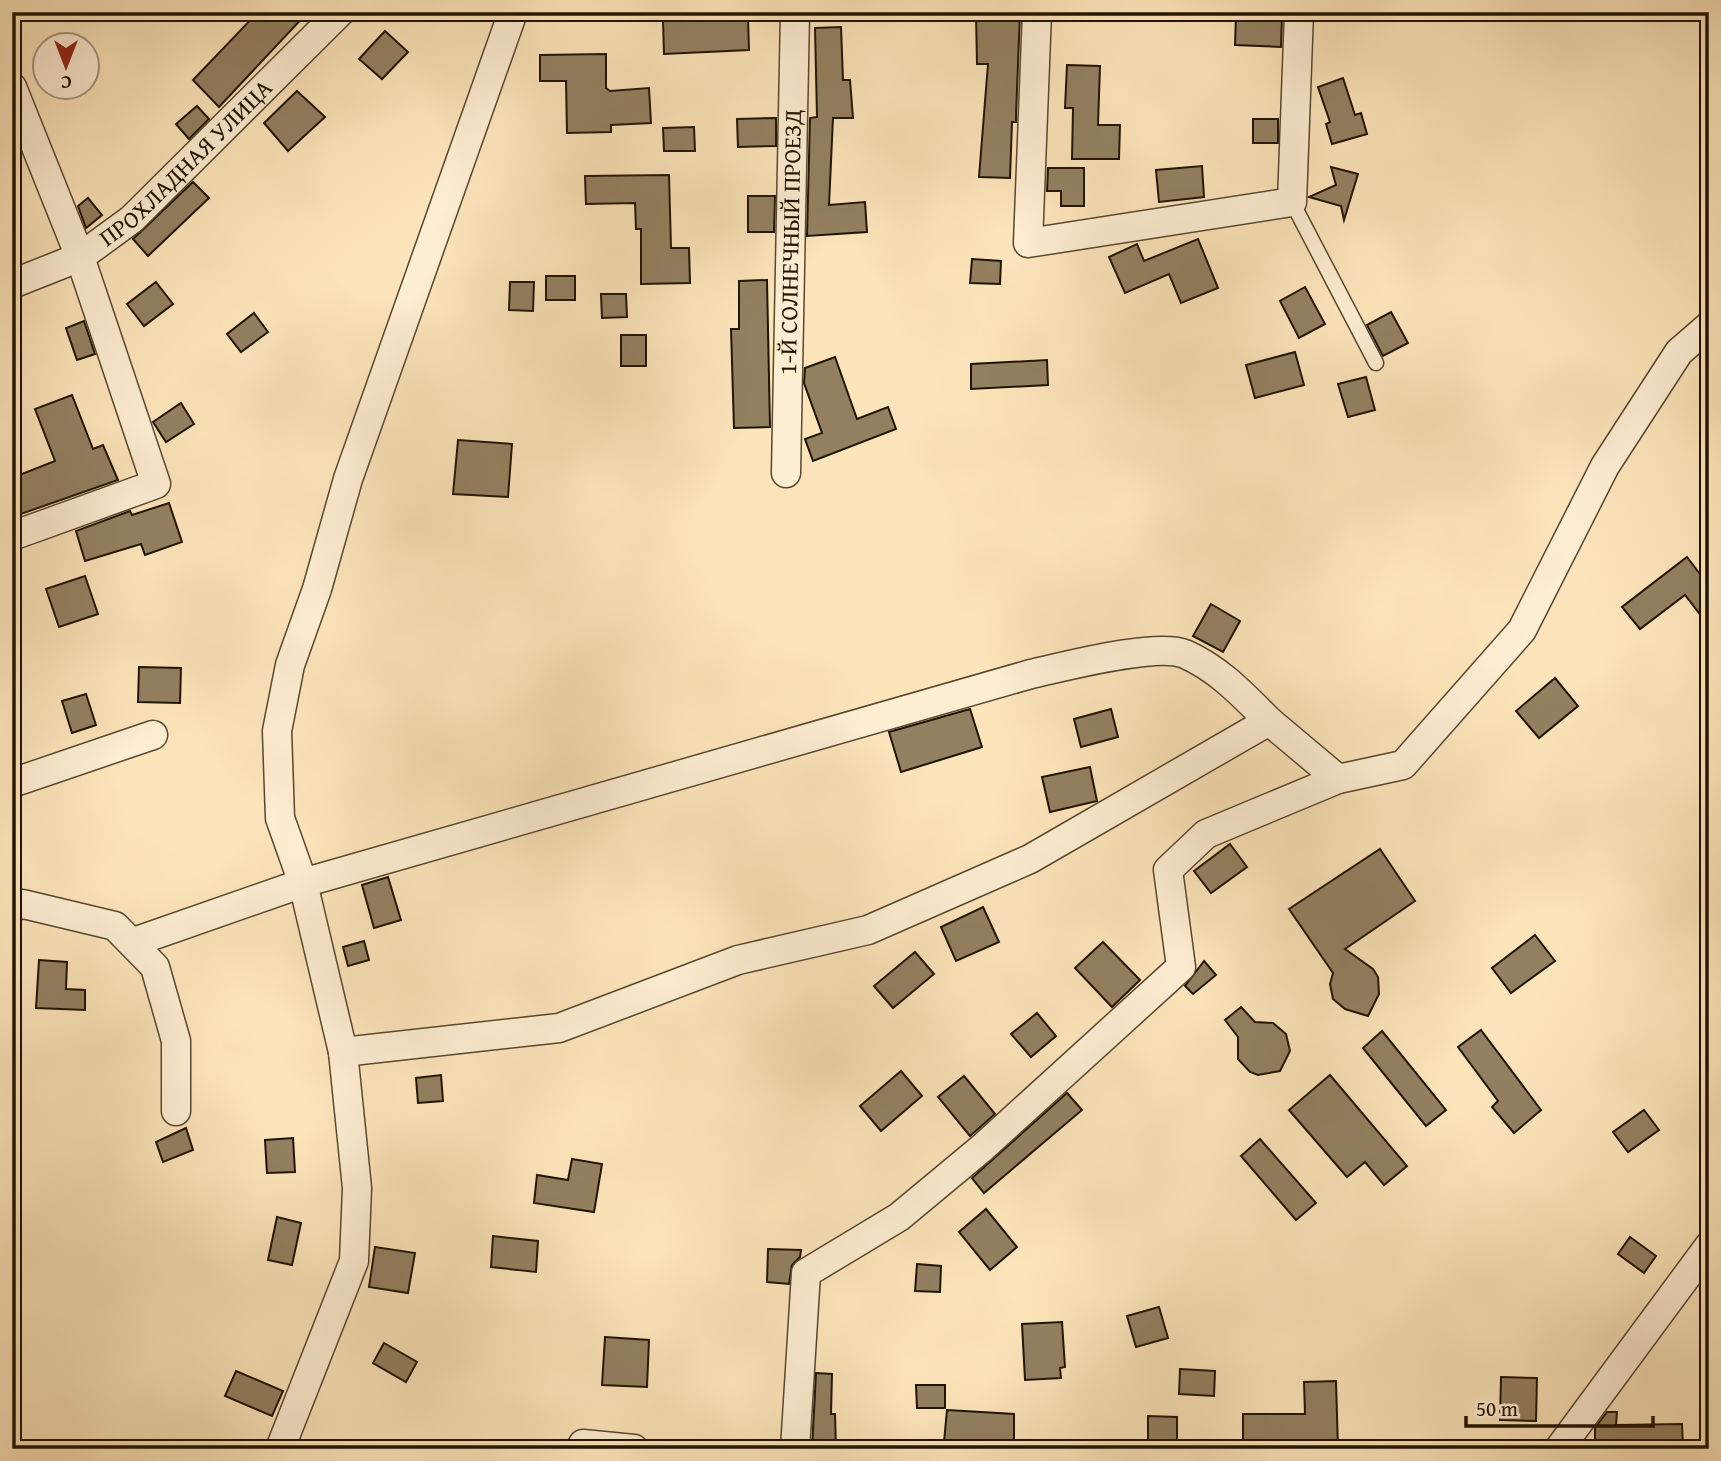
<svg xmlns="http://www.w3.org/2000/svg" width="1721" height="1461" font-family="'Gentium Book Plus',serif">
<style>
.building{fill:#938061;stroke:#211301;stroke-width:2}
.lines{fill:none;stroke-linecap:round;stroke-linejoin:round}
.service-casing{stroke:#58472f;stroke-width:17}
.minor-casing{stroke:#58472f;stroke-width:31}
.service{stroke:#fdedd2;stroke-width:14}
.minor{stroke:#fdedd2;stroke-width:28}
.labels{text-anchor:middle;stroke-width:5;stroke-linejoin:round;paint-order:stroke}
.street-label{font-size:24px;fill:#211301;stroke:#fdedd2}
</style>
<rect width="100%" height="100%" fill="#fce4ba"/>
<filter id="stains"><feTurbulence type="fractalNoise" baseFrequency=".00286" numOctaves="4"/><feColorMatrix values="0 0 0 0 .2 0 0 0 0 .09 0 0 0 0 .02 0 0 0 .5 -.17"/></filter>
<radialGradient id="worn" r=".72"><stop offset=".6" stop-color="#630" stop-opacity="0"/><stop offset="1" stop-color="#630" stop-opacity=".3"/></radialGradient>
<g class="building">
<path d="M258,12h50l-89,95 -26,-27z"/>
<path d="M1020,13l-4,102v7h-4l-2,56 -31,-1 9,-113h-11l-1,-50z"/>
<path d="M1236,14l46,2 -1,31 -46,-2z"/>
<path d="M708,17h40l1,33 -85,4 -1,-33 45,-1z"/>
<path d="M841,27l2,53h7l3,38h-20l-4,87 36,-3 2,30 -60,4 3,-118 7,-1 -2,-89z"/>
<path d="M385,31l23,21 -26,27 -23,-20z"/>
<path d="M606,54v34l4,3 39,-3 2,35 -40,2v7l-44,1 -1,-52h-26v-26z"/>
<path d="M1067,65l33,1 -2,59h22l-1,34h-47l1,-51h-8z"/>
<path d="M1343,78l12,37 6,-2 6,21 -35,10 -6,-20 4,-2 -12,-35z"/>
<path d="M297,91l28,26 -37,34 -24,-28z"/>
<path d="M197,106l12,13 -20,20 -13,-15z"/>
<path d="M776,118v28l-38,1 -1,-28z"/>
<rect x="1253" y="119" width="25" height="24"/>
<path d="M694,127l1,24h-31l-1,-23z"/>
<path d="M1202,166l2,31 -45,5 -3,-32z"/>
<path d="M1331,167l27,7 -14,46 -3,-14 -32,-9 27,-12z"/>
<path d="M1048,168h36v38h-23v-15h-14z"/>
<path d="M669,175l2,73h18l1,35 -49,1v-55h-5l-1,-26 -49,1 -1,-28z"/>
<path d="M193,182l16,16 -61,58 -15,-17z"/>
<path d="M748,196h27l-1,36h-26z"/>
<path d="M88,198l14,17 -16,13 -8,-22z"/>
<path d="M1198,239l20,49 -37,15 -12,-29 -44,19 -16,-36 28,-13 7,17z"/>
<path d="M972,259l29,2 -1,23 -30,-1z"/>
<rect x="546" y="276" width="29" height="24"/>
<path d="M767,280l3,147 -36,1 -3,-99h8v-48z"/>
<path d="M156,282l17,22 -29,22 -17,-22z"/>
<path d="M510,282h24l-1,29 -24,-1z"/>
<path d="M1305,287l20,37 -26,14 -19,-37z"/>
<path d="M601,294h25l1,23 -25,1z"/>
<path d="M1391,312l17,31 -25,13 -16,-31z"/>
<path d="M254,313l14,19 -27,20 -14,-18z"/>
<path d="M84,321l11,33 -18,6 -11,-32z"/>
<rect x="621" y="335" width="25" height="31"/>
<path d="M1295,352l9,33 -49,13 -9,-33z"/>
<path d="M835,357l22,62 31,-12 8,22 -83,32 -8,-22 17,-6 -18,-50 1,-15z"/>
<path d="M1047,360l1,25 -77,4v-25z"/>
<path d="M1366,377l9,33 -27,7 -10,-33z"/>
<path d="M72,395l21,54 10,-4 15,35 -106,37v-39l43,-17 -20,-52z"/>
<path d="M181,403l13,21 -28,18 -13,-20z"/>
<path d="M458,440l54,4 -4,53 -55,-3z"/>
<path d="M169,503l13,39 -37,13 -4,-11 -56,17 -9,-30 54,-20 2,4z"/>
<path d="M1687,557l22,29v40l-24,-31 -45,34 -18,-22z"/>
<path d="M85,576l13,38 -39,13 -13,-38z"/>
<path d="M1211,604l29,17 -17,31 -30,-16z"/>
<path d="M139,667l42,1 -1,35 -42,-1z"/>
<path d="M1555,678l23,28 -39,32 -23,-27z"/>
<path d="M86,694l10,31 -24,8 -10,-32z"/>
<path d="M970,709l12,38 -81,25 -12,-40z"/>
<path d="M1111,709l7,28 -37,10 -7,-28z"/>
<path d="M1090,767l7,34 -47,11 -8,-35z"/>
<path d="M1230,844l17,23 -36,26 -17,-22z"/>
<path d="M1380,849l35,52 -70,48 28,20 5,8 1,17 -11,22 -23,-7 -12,-10 -3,-15 3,-11 -44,-64z"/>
<path d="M388,877l13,43 -27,8 -12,-43z"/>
<path d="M983,907l16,35 -43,19 -15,-34z"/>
<path d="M1535,935l20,26 -44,32 -19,-25z"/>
<path d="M364,941l5,19 -21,6 -5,-19z"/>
<path d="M1103,942l37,38 -28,27 -37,-39z"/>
<path d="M915,952l19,22 -41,34 -19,-22z"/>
<path d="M39,960l28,2 -1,27 19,1v20l-49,-2z"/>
<path d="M1204,961l12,14 -23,19 -8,-8z"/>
<path d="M1241,1007l14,15 18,1 13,11 4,17 -10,20 -22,4 -8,-3 -12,-13v-22l-13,-17z"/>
<path d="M1037,1013l19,23 -25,21 -20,-23z"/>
<path d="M1481,1030l60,80 -27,23 -22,-26 6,-6 -40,-54z"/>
<path d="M1382,1031l64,79 -20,16 -63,-78z"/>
<path d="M901,1071l21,25 -41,35 -21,-25z"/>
<path d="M441,1075l2,26 -25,2 -2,-25z"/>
<path d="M1330,1075l77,91 -23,19 -19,-23 -18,15 -58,-67z"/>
<path d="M964,1076l31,38 -25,22 -32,-39z"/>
<path d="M1067,1093l15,17 -98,83 -12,-15z"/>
<path d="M1644,1110l15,20 -31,22 -15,-20z"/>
<path d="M186,1128l7,22 -30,12 -7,-20z"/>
<path d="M293,1138l2,34 -28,1 -2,-33z"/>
<path d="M1260,1139l56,64 -20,17 -55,-64z"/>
<path d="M572,1159l30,5 -8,48 -60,-9 3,-28 31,5z"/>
<path d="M986,1209l31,38 -27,23 -31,-38z"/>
<path d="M277,1217l24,6 -9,42 -24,-5z"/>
<path d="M493,1236l45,5 -2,31 -45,-5z"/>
<path d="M1630,1237l26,19 -12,17 -26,-19z"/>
<path d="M375,1247l40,6 -7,40 -39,-6z"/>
<path d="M768,1249l33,1 -1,7 -8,8 -3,19 -22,-2z"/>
<path d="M917,1264l24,2 -1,26 -25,-1z"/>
<path d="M1159,1307l9,31 -32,9 -9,-31z"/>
<path d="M1062,1322l3,45 -5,1 1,10 -36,2 -3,-56z"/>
<path d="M605,1337l44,3 -2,47 -45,-2z"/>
<path d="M384,1343l33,19 -11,20 -33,-19z"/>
<path d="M1180,1369l35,2 -1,25 -35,-2z"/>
<path d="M236,1371l47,20 -11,25 -47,-20z"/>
<path d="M816,1373l16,1 -1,40h4l1,35h-24z"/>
<path d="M1501,1377l36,1 -1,43 -36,-1z"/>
<path d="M1336,1381l2,68h-95v-35h62l-1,-32z"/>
<path d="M916,1385h29v23h-28z"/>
<path d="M947,1410l67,4v35h-34v-4l-36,-3z"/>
<path d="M1607,1412h10l-1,13 66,-1 1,23 -88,2v-21z"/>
<path d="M1148,1416l29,1v32h-29z"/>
</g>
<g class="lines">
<defs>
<g id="service">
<path d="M1292,202l84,161"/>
<path d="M12,1148v4"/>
</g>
<g id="minor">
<path d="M1037,12l-9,231 264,-41 7,-190"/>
<path d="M12,87l68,170 76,227 -144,52"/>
<path id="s1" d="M12,284l68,-27 52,-38 208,-207"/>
<path id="s2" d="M786,473l9,-461"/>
<path d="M12,783l141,-48"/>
<path d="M12,907l11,-3 92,22 40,41 21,74v70"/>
<path d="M134,942l169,-59 728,-209c32,-7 126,-32 154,-20 34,15 58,41 84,67"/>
<path d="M343,1052l216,-24 179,-68 130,-30 162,-71 239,-138 69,58"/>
<path d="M280,1449l74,-188 3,-73 -14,-136 -40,-169 -23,-65 -3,-87 13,-66 27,-76 31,-110 165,-467"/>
<path d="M580,1449l3,-5 51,5"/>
<path d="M795,1449l11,-176 93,-56 83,-69 199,-181 -13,-97 38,-36 132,-55 65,-14 119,-135 83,-164 74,-114 30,-26"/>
<path d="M1559,1449l150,-203"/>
</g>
</defs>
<use href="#service" class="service-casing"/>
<use href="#minor" class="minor-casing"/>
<use href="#service" class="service"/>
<use href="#minor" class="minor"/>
</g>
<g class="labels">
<g class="street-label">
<text dy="8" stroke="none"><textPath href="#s1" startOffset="215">ПРОХЛАДНАЯ УЛИЦА</textPath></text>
<text dy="8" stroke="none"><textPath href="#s2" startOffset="231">1-Й СОЛНЕЧНЫЙ ПРОЕЗД</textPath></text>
</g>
</g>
<rect width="1721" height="1461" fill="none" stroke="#fce4ba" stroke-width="42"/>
<rect x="14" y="14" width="1693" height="1433" fill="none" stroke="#211301" stroke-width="3.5"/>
<rect x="21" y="21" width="1679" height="1419" fill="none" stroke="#211301" stroke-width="2"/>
<g transform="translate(66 66) rotate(180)"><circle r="33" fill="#fdedd2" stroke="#a5967e" stroke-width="2"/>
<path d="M0-5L12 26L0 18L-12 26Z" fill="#8f2418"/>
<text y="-10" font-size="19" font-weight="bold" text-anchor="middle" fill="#211301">С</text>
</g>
<path d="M1466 1416v10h187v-10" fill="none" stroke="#211301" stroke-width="3.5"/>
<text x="1476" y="1416" font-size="21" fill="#211301" stroke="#fdedd2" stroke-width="5" paint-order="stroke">50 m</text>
<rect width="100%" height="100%" filter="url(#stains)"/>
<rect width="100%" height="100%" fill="url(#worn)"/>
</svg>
